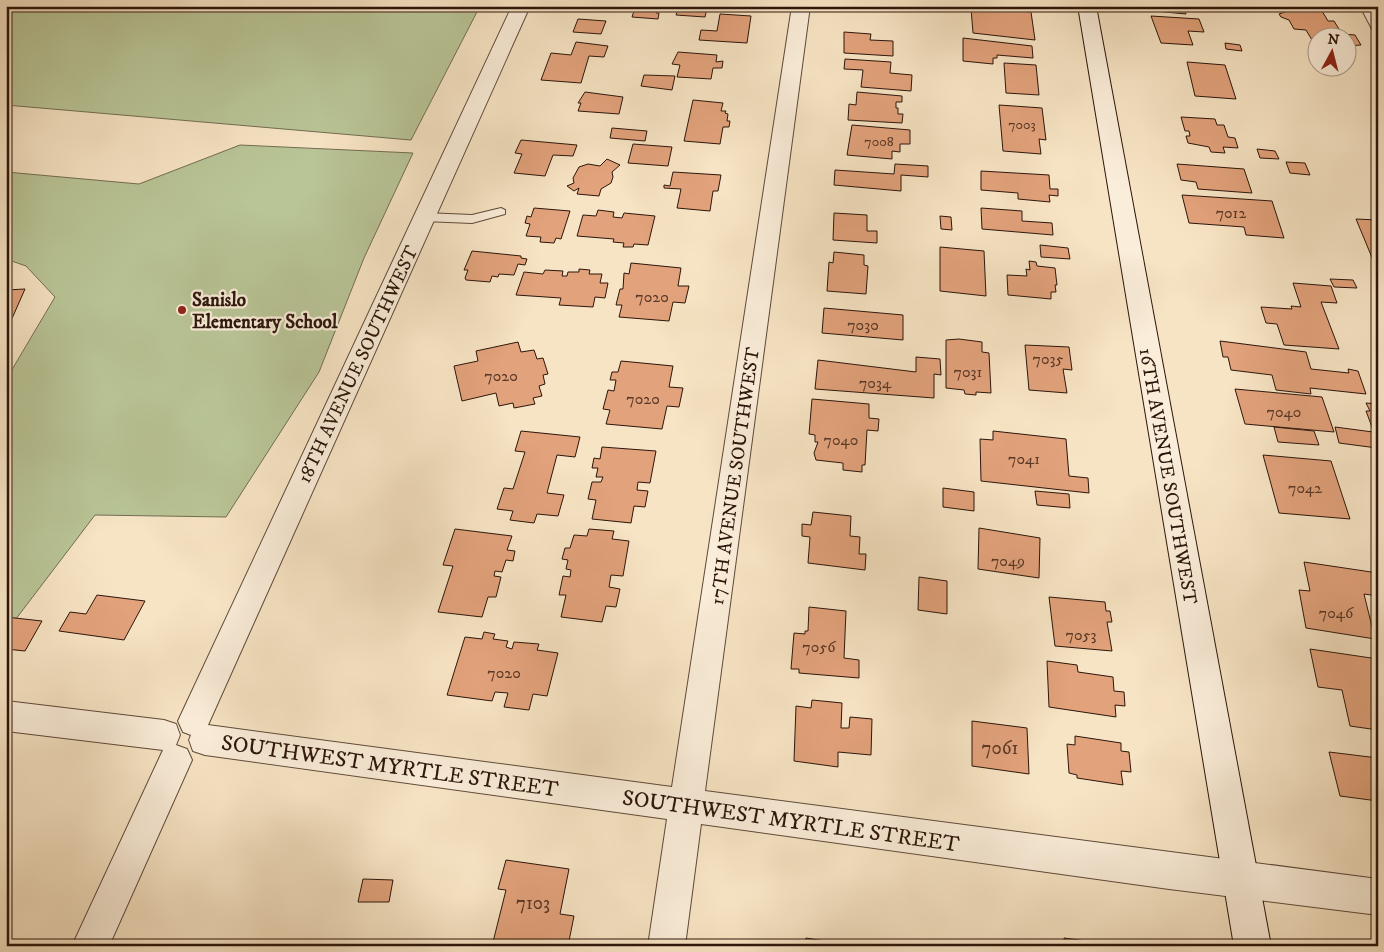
<svg xmlns="http://www.w3.org/2000/svg" width="1384" height="952" font-family="'IM FELL DW Pica',serif">
<style>
.green{fill:#b9c597;stroke:#726d51}
.building{fill:#e2a27b;stroke:#2c150b}
.lines{fill:none;stroke-linecap:round;stroke-linejoin:round}
.lane-casing{stroke:#5f4939;stroke-width:2}
.street-casing{stroke:#5f4939;stroke-width:2}
.secondary-casing{stroke:#2c150b;stroke-width:2}
.lane{fill:#faedd9;fill-rule:evenodd}
.street{fill:#faedd9;fill-rule:evenodd}
.secondary{fill:#faedd9;fill-rule:evenodd}
.poi-dot{fill:#8f2418;stroke:#faedd9;stroke-width:2}
.labels{text-anchor:middle;stroke-width:4.5;stroke-linejoin:round;paint-order:stroke}
.far-number-label{font-size:14px;fill:#5a3827}
.number-label{font-size:16px;fill:#5a3827}
.poi-label{font-size:19px;font-weight:bold;fill:#2c150b;stroke:#faedd9;text-anchor:start}
.street-label{font-size:19px;fill:#2c150b;stroke:#faedd9}
.near-number-label{font-size:19px;fill:#5a3827}
.near-street-label{font-size:22px;fill:#2c150b;stroke:#faedd9}
</style>
<rect width="100%" height="100%" fill="#f7e4c4"/>
<filter id="stains"><feTurbulence type="fractalNoise" baseFrequency=".004" numOctaves="4"/><feColorMatrix values="0 0 0 0 .2 0 0 0 0 .09 0 0 0 0 .02 0 0 0 .5 -.17"/></filter>
<radialGradient id="worn" r=".72"><stop offset=".6" stop-color="#630" stop-opacity="0"/><stop offset="1" stop-color="#630" stop-opacity=".3"/></radialGradient>
<g class="green">
<path d="M6,6h474l-69,134 -405,-35z"/>
<path d="M240,145l173,8 -49,105 -45,114 -93,145 -131,-2 -89,117v-132l4,-6 -3,-116 48,-81 -29,-31 -20,-7v-87l133,12z"/>
</g>
<g class="building">
<path d="M633,6h27l-4,7h3l-1,6 -26,-2 3,-9z"/>
<path d="M679,6h38v3l-10,-1 -2,9 -29,-2z"/>
<path d="M1144,6h40l2,8 -42,-4z"/>
<path d="M1306,6h32l1,4 -32,-2z"/>
<path d="M971,8l60,4 4,28 -62,-7z"/>
<path d="M1288,11h34l6,10h6l8,13 13,1 6,10 -15,1v-8h-30l-1,7 -9,-15 -12,-1 -5,-9 -8,-3 -2,-3z"/>
<path d="M720,14l31,2 -4,27 -48,-3 2,-10 16,1z"/>
<path d="M1151,16l48,3 5,13 -16,-1 5,14 -32,-2z"/>
<path d="M578,19l28,2 -5,13 -28,-2z"/>
<path d="M844,32l27,2 -1,6 23,1v15l-49,-3z"/>
<path d="M963,38l69,8 1,12 -36,-3v3h-4v6l-30,-3z"/>
<path d="M576,42l32,4 -4,11 -15,-1 -8,27 -40,-3 10,-27 20,2z"/>
<path d="M1225,43l15,2 2,6 -16,-2z"/>
<path d="M678,52l39,3 -1,7 7,-1 -1,7h-9l-2,11 -34,-2 3,-12 -8,-1z"/>
<path d="M845,59l46,3 -1,11 22,2 -1,16 -50,-4 2,-17 -19,-1z"/>
<path d="M1187,62l38,3 11,34 -41,-3z"/>
<path d="M1004,63l32,2 3,30 -33,-2z"/>
<path d="M644,75l31,1 -3,14 -31,-4z"/>
<path d="M585,92l38,5 -4,17 -41,-3 3,-8h-3z"/>
<path d="M857,92l45,4v6h-6v6h2v6h5l-1,9 -54,-3 1,-16 7,1z"/>
<path d="M693,100l30,3 -2,8h5l-1,2 3,1 -1,7h3l-1,6h-6l-3,17 -36,-3z"/>
<path d="M999,105l43,3 4,32 -7,-1 2,15 -38,-3z"/>
<path d="M1181,117l34,2 2,6h7l4,12 7,1 3,10 -15,-1 2,6 -14,-1 -2,-5 -21,-4 -2,-7h4l-1,-5h-4z"/>
<path d="M852,125l58,5v14h-10v8l-8,-1v8l-45,-4z"/>
<path d="M612,128l35,3 -2,10 -35,-3z"/>
<path d="M521,140l56,5 -4,11 -20,-1 -8,21 -31,-3 8,-19 -7,-1z"/>
<path d="M633,144l39,3 -4,19 -40,-3z"/>
<path d="M1257,149l18,2 4,8 -19,-1z"/>
<path d="M607,159l13,6 -8,7 1,5 -2,6 -10,6 -2,7 -22,-2 2,-6 -5,3 -7,-5 7,-3 -1,-5 6,-11 9,-3 12,2z"/>
<path d="M1286,162l19,1 5,12 -20,-2z"/>
<path d="M895,164l33,2v11l-27,-2v16l-67,-6 1,-15 59,4z"/>
<path d="M1177,164l67,5 8,24 -54,-4 -2,-7 -15,-2z"/>
<path d="M981,171l68,4 1,14h8v7l-9,-1 1,7 -32,-3v-6l-37,-3z"/>
<path d="M673,172l48,3 -3,16h-5l-3,20 -33,-3 4,-19 -17,-1v-3l6,1z"/>
<path d="M1182,195l90,6 12,37 -38,-3 -2,-8 -55,-4z"/>
<path d="M534,208l36,3 -9,28 -5,-1 -2,5 -14,-1 1,-5 -15,-1 4,-12 -5,-1 2,-7 4,1z"/>
<path d="M981,208l41,3v10l30,2 1,12 -71,-6z"/>
<path d="M598,210l16,2 -1,5 9,1 2,-5 31,3 -7,29 -14,-1 -1,3h-10l1,-4 -11,-1 1,-3 -37,-3 6,-21 13,1z"/>
<path d="M834,213l33,2v16h10v12l-44,-3z"/>
<path d="M940,216l11,1 1,13 -11,-1z"/>
<path d="M1356,219l22,1v40h-5z"/>
<path d="M1040,245l28,3 2,11 -29,-2z"/>
<path d="M940,247l44,4 2,45 -46,-5z"/>
<path d="M472,251l49,5v2l6,1 -2,6 -7,-1 -4,11 -15,-1 -1,3 -6,-1 -2,6 -24,-2 -1,-2 3,-8h-4z"/>
<path d="M834,252l30,3v10l4,1 -2,28 -39,-3 2,-29 4,1z"/>
<path d="M1029,261l7,1 1,4 18,2 2,17h-2l1,7h-5v7l-43,-4 -1,-20 20,1 -1,-7 4,1z"/>
<path d="M631,263l50,5 -3,18h11l-4,17 -12,-1 -4,19 -50,-4 3,-12h-6l4,-16h3l1,-16 5,1z"/>
<path d="M579,269l11,1 -1,4h13l-2,9h8l-3,15 -10,-1 -2,10 -34,-2 2,-7 -45,-3 8,-23 19,2 2,-4 18,1 -1,5h5l1,-4h11z"/>
<path d="M1330,279l23,1 4,8 -23,-1z"/>
<path d="M1293,283l38,3 6,17 -16,-1 18,47 -55,-4 -7,-21 -11,-1 -5,-16 31,2 -1,-3 10,1z"/>
<path d="M25,289l-15,34h-4v-33z"/>
<path d="M824,308l79,7v25l-81,-7z"/>
<path d="M959,339l23,3v10l7,1 2,40 -15,-1v3l-11,-1 -1,-4 -18,-2v-48z"/>
<path d="M1220,341l86,11 5,17 38,4 -1,-4 10,2 8,23 -56,-6 1,6 -35,-4 -4,-15 -41,-5 -3,-13h-5z"/>
<path d="M518,342l3,10 13,-2 3,9 6,-1 5,16 -5,1 2,9 -6,2 3,10 -9,2 2,6 -21,4 -1,-5 -14,3 -3,-13 -34,8 -8,-35 24,-5 -2,-10z"/>
<path d="M1025,345l44,2 3,23 -9,-1 4,24 -38,-3z"/>
<path d="M916,357l24,2 1,16 -7,-1v24l-119,-9 3,-29 98,12z"/>
<path d="M621,361l52,5 -4,21 14,1 -4,19 -12,-1 -5,23 -56,-5 4,-14 -7,-1 5,-19 6,1 2,-11h-6l2,-8h6z"/>
<path d="M1235,389l87,8 12,35 -89,-8z"/>
<path d="M812,399l57,5v14l10,1 -1,12 -11,-1 -2,35h-3v7l-19,-2v-7l-27,-3 -2,-7 4,-11h-3v-7l-6,-1z"/>
<path d="M1366,403l12,1v39l-12,-32h4z"/>
<path d="M1274,427l40,4 5,14 -41,-3z"/>
<path d="M1335,427l38,5 4,16 -38,-5z"/>
<path d="M521,431l59,6 -5,20 -18,-2 -10,38 17,2 -6,21 -21,-2 -3,9 -24,-3 3,-9 -16,-2 7,-21 9,1 12,-37 -10,-1z"/>
<path d="M993,431l73,8 3,37 19,2 1,15 -108,-12 -1,-42 13,1z"/>
<path d="M602,447l54,4 -6,32 -12,-1 -1,8 11,1 -3,16 -11,-1 -3,17 -39,-4 4,-19 -8,-1 4,-17h9l2,-5h-7l2,-9h-6l2,-10 6,1z"/>
<path d="M1263,455l68,6 19,58 -71,-6z"/>
<path d="M943,488l31,4v19l-31,-4z"/>
<path d="M1035,491l34,3 1,14 -33,-3z"/>
<path d="M813,512l38,4 -1,20 10,1 -1,17h7l-1,16 -57,-7 2,-26 -8,-1v-12l9,1z"/>
<path d="M979,528l61,10 -1,40 -61,-9z"/>
<path d="M455,529l57,7 -5,14 8,1 -2,10 -7,-1 -4,12 -7,-1 -1,5 7,1 -5,20h-8l-6,20 -44,-5 15,-46 -10,-1z"/>
<path d="M589,529l25,2 -2,8 17,2 -6,35 -12,-1 -2,12 11,2 -4,18 -10,-1 -4,16 -41,-5 5,-22h-7l4,-19 7,1 1,-7 -5,-1 2,-9 -6,-1 3,-11h5l4,-13 13,1z"/>
<path d="M1304,562l74,11v23l-14,-2 11,45 -69,-11 -7,-38 11,1z"/>
<path d="M919,577l28,4v33l-29,-4z"/>
<path d="M97,595l48,6 -21,39 -65,-9 11,-19 16,2z"/>
<path d="M1049,597l56,5 1,9h4l2,11h-5l5,29 -57,-5z"/>
<path d="M809,607l37,4 -2,47 15,2v18l-60,-5v-4h-8l3,-36 11,1v-3h3z"/>
<path d="M6,617l36,4 -17,30 -19,-2z"/>
<path d="M484,632l11,2 -2,5 15,2 -2,6 6,2 2,-7 25,2 -2,6 21,3 -11,43 -14,-2 -4,16 -25,-3 4,-14 -13,-1 -3,9 -45,-6 18,-58 17,2z"/>
<path d="M1310,649l68,10v71l-28,-4 -8,-36 -24,-3z"/>
<path d="M1047,661l30,4 1,7 35,5 1,14 10,1 1,14 -10,-1 1,12 -67,-10z"/>
<path d="M812,700l30,3 -1,25h8l1,-11 22,2 -1,36 -33,-3v15l-44,-6 2,-55 15,2z"/>
<path d="M972,721l55,7 2,46 -57,-8z"/>
<path d="M1075,736l46,7v8l8,1 2,20 -10,-1 2,14 -46,-7v-3l-8,-2 -2,-29 8,1z"/>
<path d="M1329,752l49,6v43l-38,-5z"/>
<path d="M506,860l63,9 -9,45 14,2 -6,30h-76l14,-56 -8,-1z"/>
<path d="M363,879l30,1 -4,22h-31z"/>
<path d="M806,938l19,3v5h-41l1,-4 20,3z"/>
<path d="M1064,938l30,4 1,4h-30z"/>
</g>
<g class="lines">
<defs>
<path id="lane" d="M501,208l4,2v4l-33,9 -48,-2 -6,-4 6,-4 48,2z"/>
<g id="street">
<path d="M512,6h18l-322,719 464,62 120,-781h18l-105,785 673,88v36l-209,-26 -468,-65 -16,122h-37l19,-127 -462,-64 -12,-4 -4,-11 2,-5 -8,-3 -5,-11z"/>
<path d="M1360,6h18v24l-6,-1z"/>
<path d="M6,701l158,19 12,4 4,11 -4,10 11,4 5,11 -83,186h-37l91,-196 -157,-19z"/>
</g>
<path id="secondary" d="M1078,6h18l175,940h-37z"/>
</defs>
<use href="#lane" class="lane-casing"/>
<use href="#street" class="street-casing"/>
<use href="#secondary" class="secondary-casing"/>
<use href="#lane" class="lane"/>
<use href="#street" class="street"/>
<use href="#secondary" class="secondary"/>
</g>
<circle class="poi-dot" cx="182" cy="310" r="5"/>
<g class="labels">
<g class="far-number-label">
<text x="1022" y="129">7003</text>
<text x="879" y="146">7008</text>
</g>
<g class="number-label">
<text x="1231" y="218">7012</text>
<text x="652" y="302">7020</text>
<text x="863" y="330">7030</text>
<text x="1048" y="364">7035</text>
<text x="968" y="377">7031</text>
<text x="501" y="381">7020</text>
<text x="875" y="388">7034</text>
<text x="643" y="404">7020</text>
<text x="1284" y="417">7040</text>
<text x="841" y="445">7040</text>
<text x="1024" y="464">7041</text>
<text x="1305" y="493">7042</text>
<text x="1008" y="566">7049</text>
<text x="1336" y="618">7046</text>
<text x="1081" y="640">7053</text>
<text x="819" y="652">7056</text>
<text x="504" y="678">7020</text>
</g>
<g class="poi-label">
<text x="192" y="306">Sanislo<tspan x="192" dy="22">Elementary School</tspan></text>
</g>
<g class="street-label">
<text transform="translate(357 364) rotate(-65)" y="7">18TH AVENUE SOUTHWEST</text>
<text transform="translate(734 476) rotate(-82)" y="7">17TH AVENUE SOUTHWEST</text>
<text transform="translate(1169 476) rotate(80)" y="7">16TH AVENUE SOUTHWEST</text>
</g>
<g class="near-number-label">
<text x="1000" y="754">7061</text>
<text x="533" y="909">7103</text>
</g>
<g class="near-street-label">
<text transform="translate(390 765) rotate(8)" y="8">SOUTHWEST MYRTLE STREET</text>
<text transform="translate(791 820) rotate(8)" y="8">SOUTHWEST MYRTLE STREET</text>
</g>
</g>
<rect width="1384" height="952" fill="none" stroke="#f7e4c4" stroke-width="25"/>
<rect x="8" y="8" width="1369" height="937" fill="none" stroke="#2c150b" stroke-width="2.5"/>
<rect x="12" y="12" width="1359" height="927" fill="none" stroke="#2c150b"/>
<g transform="translate(1332 52) rotate(7)"><circle r="24" fill="#faedd9" stroke="#a89787"/>
<path d="M0-4L9 19L0 12L-9 19Z" fill="#8f2418"/>
<text y="-8" font-size="14" font-weight="bold" text-anchor="middle" fill="#2c150b">N</text>
</g>
<rect width="100%" height="100%" filter="url(#stains)"/>
<rect width="100%" height="100%" fill="url(#worn)"/>
</svg>
